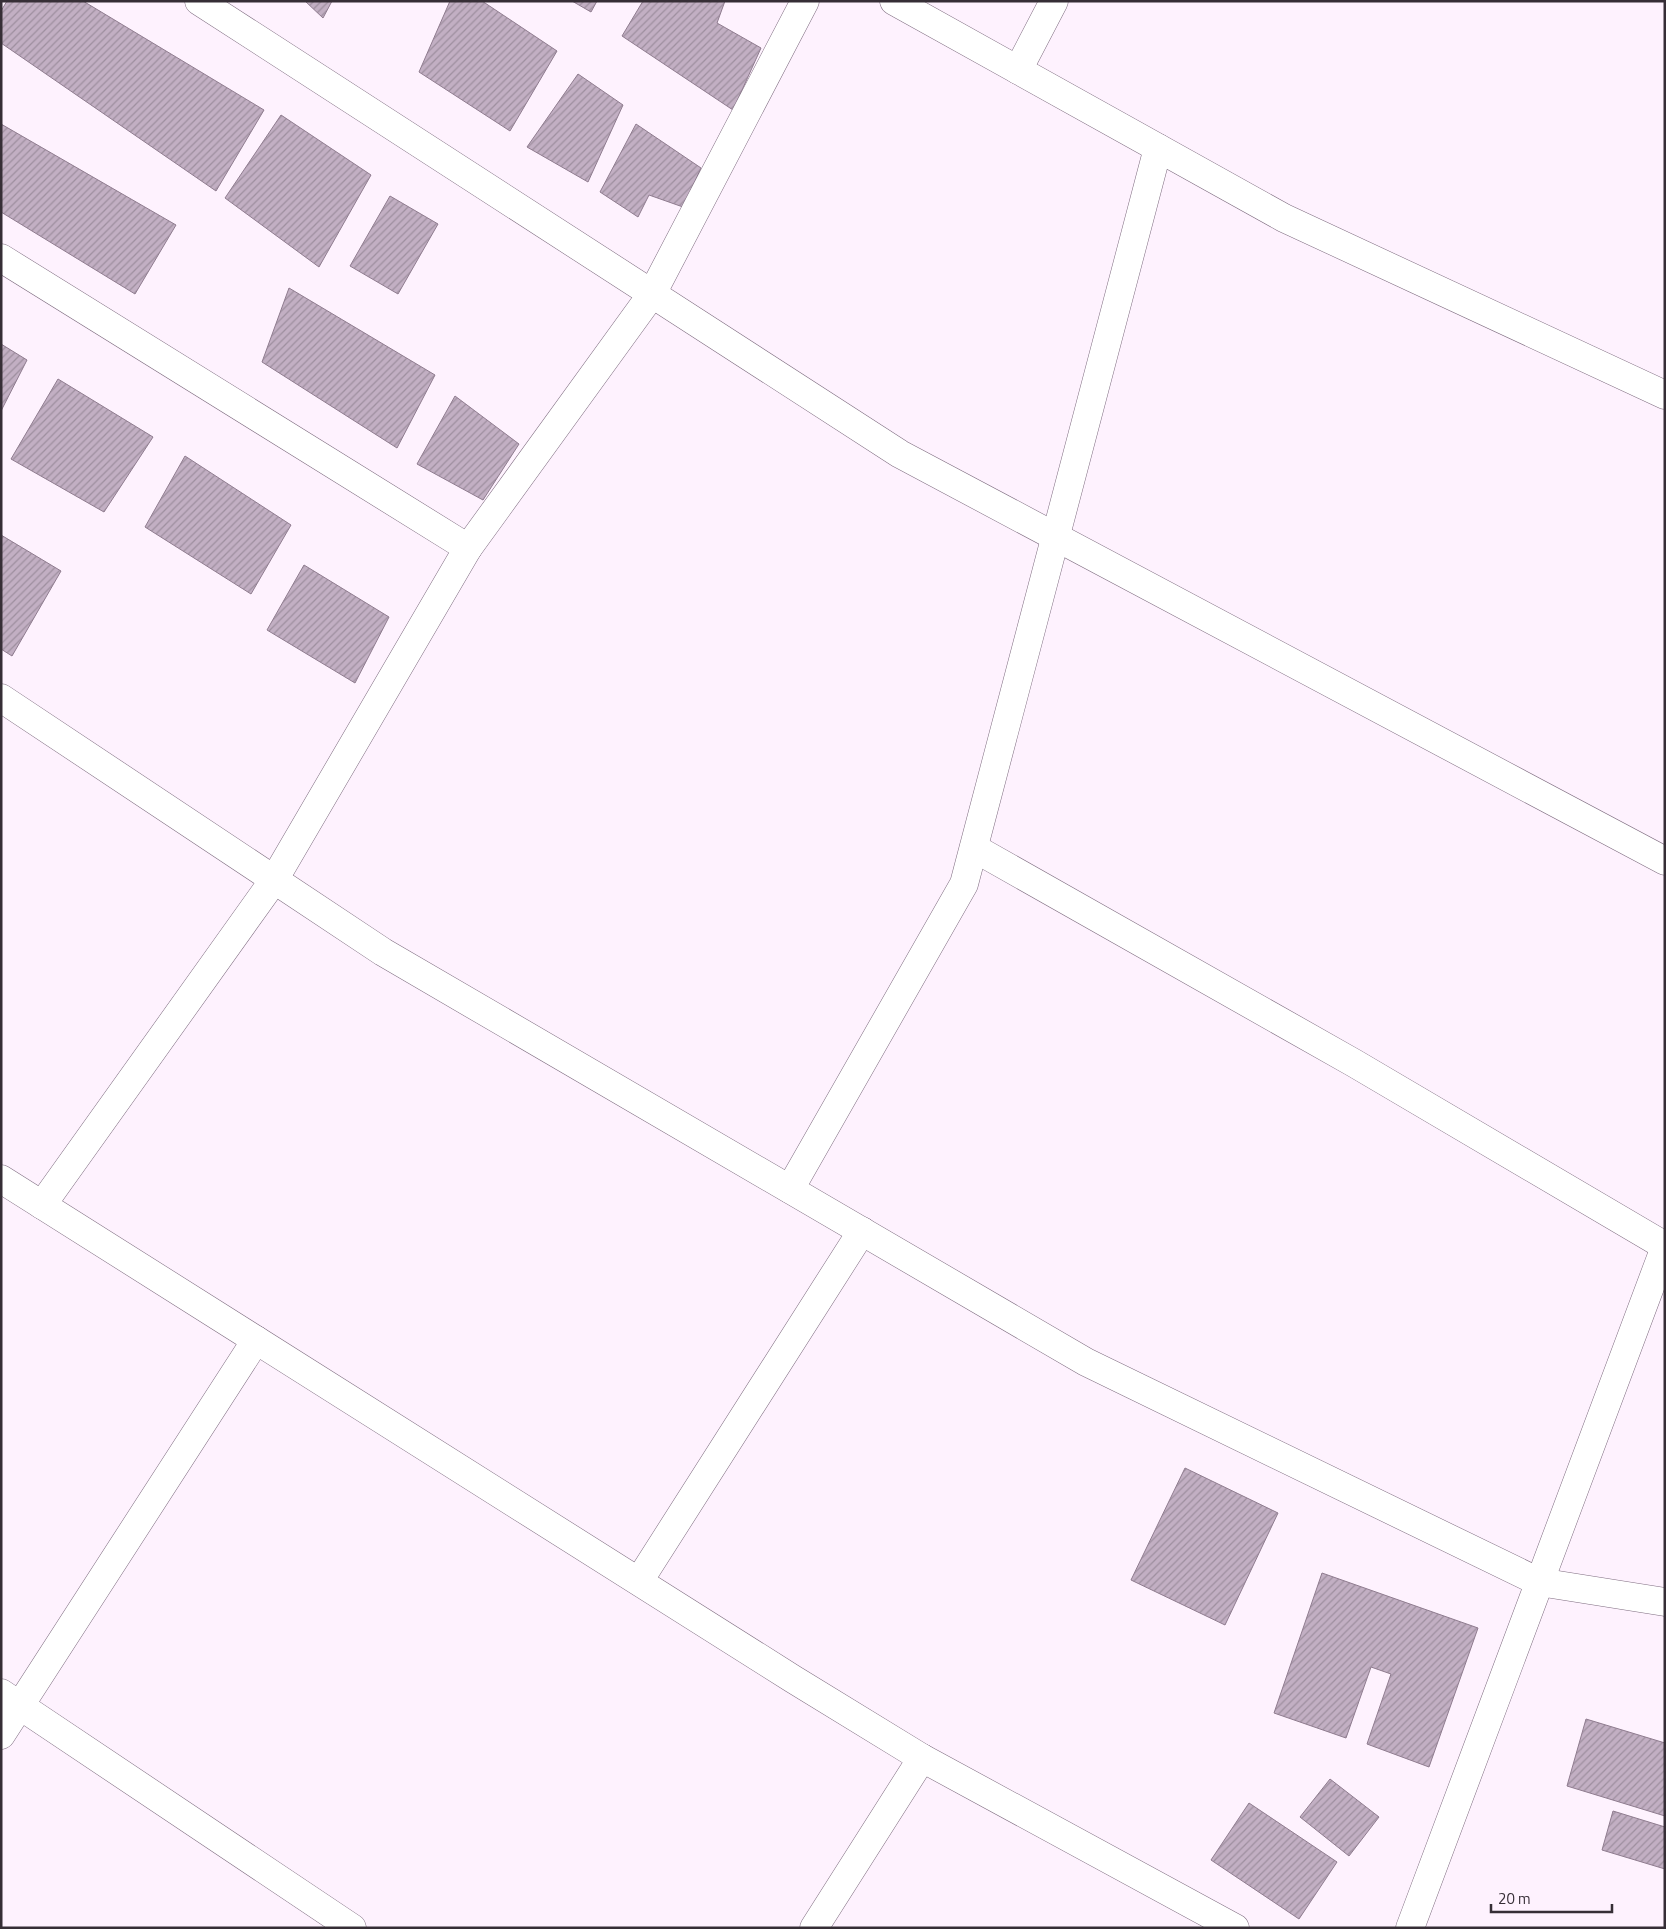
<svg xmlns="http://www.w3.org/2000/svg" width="1666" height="1929" font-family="'Titillium Web',sans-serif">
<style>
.building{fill:url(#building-hatch);stroke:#8f7c8f}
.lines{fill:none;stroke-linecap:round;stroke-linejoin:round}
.street-casing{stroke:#7f6d80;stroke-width:29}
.street{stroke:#fff;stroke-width:28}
</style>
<defs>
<pattern id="building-hatch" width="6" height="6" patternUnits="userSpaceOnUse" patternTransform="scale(1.25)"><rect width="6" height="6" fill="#c2afc3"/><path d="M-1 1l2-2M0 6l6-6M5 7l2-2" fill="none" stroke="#9e8f9f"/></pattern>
</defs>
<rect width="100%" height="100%" fill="#fef2fe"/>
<g class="building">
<path d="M7,1h76l181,109 -48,81 -215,-148v-32z"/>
<path d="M305,1h27l-9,17z"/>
<path d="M450,1h32l75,50 -47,80 -91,-59z"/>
<path d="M572,1h25l-6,11z"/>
<path d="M643,1h82l-8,22 44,25 -28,62 -111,-74z"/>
<path d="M578,74l45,31 -35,77 -61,-35z"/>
<path d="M281,115l90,60 -52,92 -94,-69z"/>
<path d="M1,124l175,101 -41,69 -134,-82z"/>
<path d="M636,124l65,44 -18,39 -34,-12 -11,22 -38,-25z"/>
<path d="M390,196l48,28 -40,70 -48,-28z"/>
<path d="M289,288l146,87 -38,73 -135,-86z"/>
<path d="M1,344l26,16 -26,51z"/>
<path d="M58,379l95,58 -49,75 -93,-53z"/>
<path d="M455,396l64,48 -36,56 -66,-36z"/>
<path d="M185,456l106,69 -40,69 -106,-67z"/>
<path d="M1,535l60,36 -49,85 -11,-7z"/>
<path d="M304,565l85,52 -34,66 -88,-53z"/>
<path d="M1185,1468l93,45 -53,112 -94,-45z"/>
<path d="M1322,1573l156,55 -49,139 -62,-23 24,-70 -20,-7 -25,71 -72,-25z"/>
<path d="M1586,1719l79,24v73l-98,-30z"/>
<path d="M1330,1779l49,38 -30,39 -49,-39z"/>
<path d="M1249,1803l88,59 -38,57 -88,-59z"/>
<path d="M1613,1811l52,16v42l-63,-19z"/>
</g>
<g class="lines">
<defs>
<g id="street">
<path d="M199,1l701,453 765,407"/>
<path d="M894,1l390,217 381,177"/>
<path d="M1018,70l36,-69"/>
<path d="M1,258l467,290"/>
<path d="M1,698l382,254 703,410 453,220 126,20"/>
<path d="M974,848l380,215 311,183"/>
<path d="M1,1179l792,500 129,79 313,170"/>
<path d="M790,1189l174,-305 194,-736"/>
<path d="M42,1205l232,-325 194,-332 184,-254 153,-293"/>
<path d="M639,1581l223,-350"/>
<path d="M1,1693l351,235"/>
<path d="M1,1735l255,-395"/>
<path d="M814,1928l108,-170"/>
<path d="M1410,1928l255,-681"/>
</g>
</defs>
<use href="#street" class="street-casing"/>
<use href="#street" class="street"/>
</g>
<rect width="1666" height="1929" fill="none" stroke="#362e36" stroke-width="5"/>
<path d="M1491 1904v8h121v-8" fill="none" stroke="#362e36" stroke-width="2.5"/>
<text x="1498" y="1904" font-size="15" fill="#362e36" stroke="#fef2fe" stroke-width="4" paint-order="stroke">20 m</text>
</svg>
